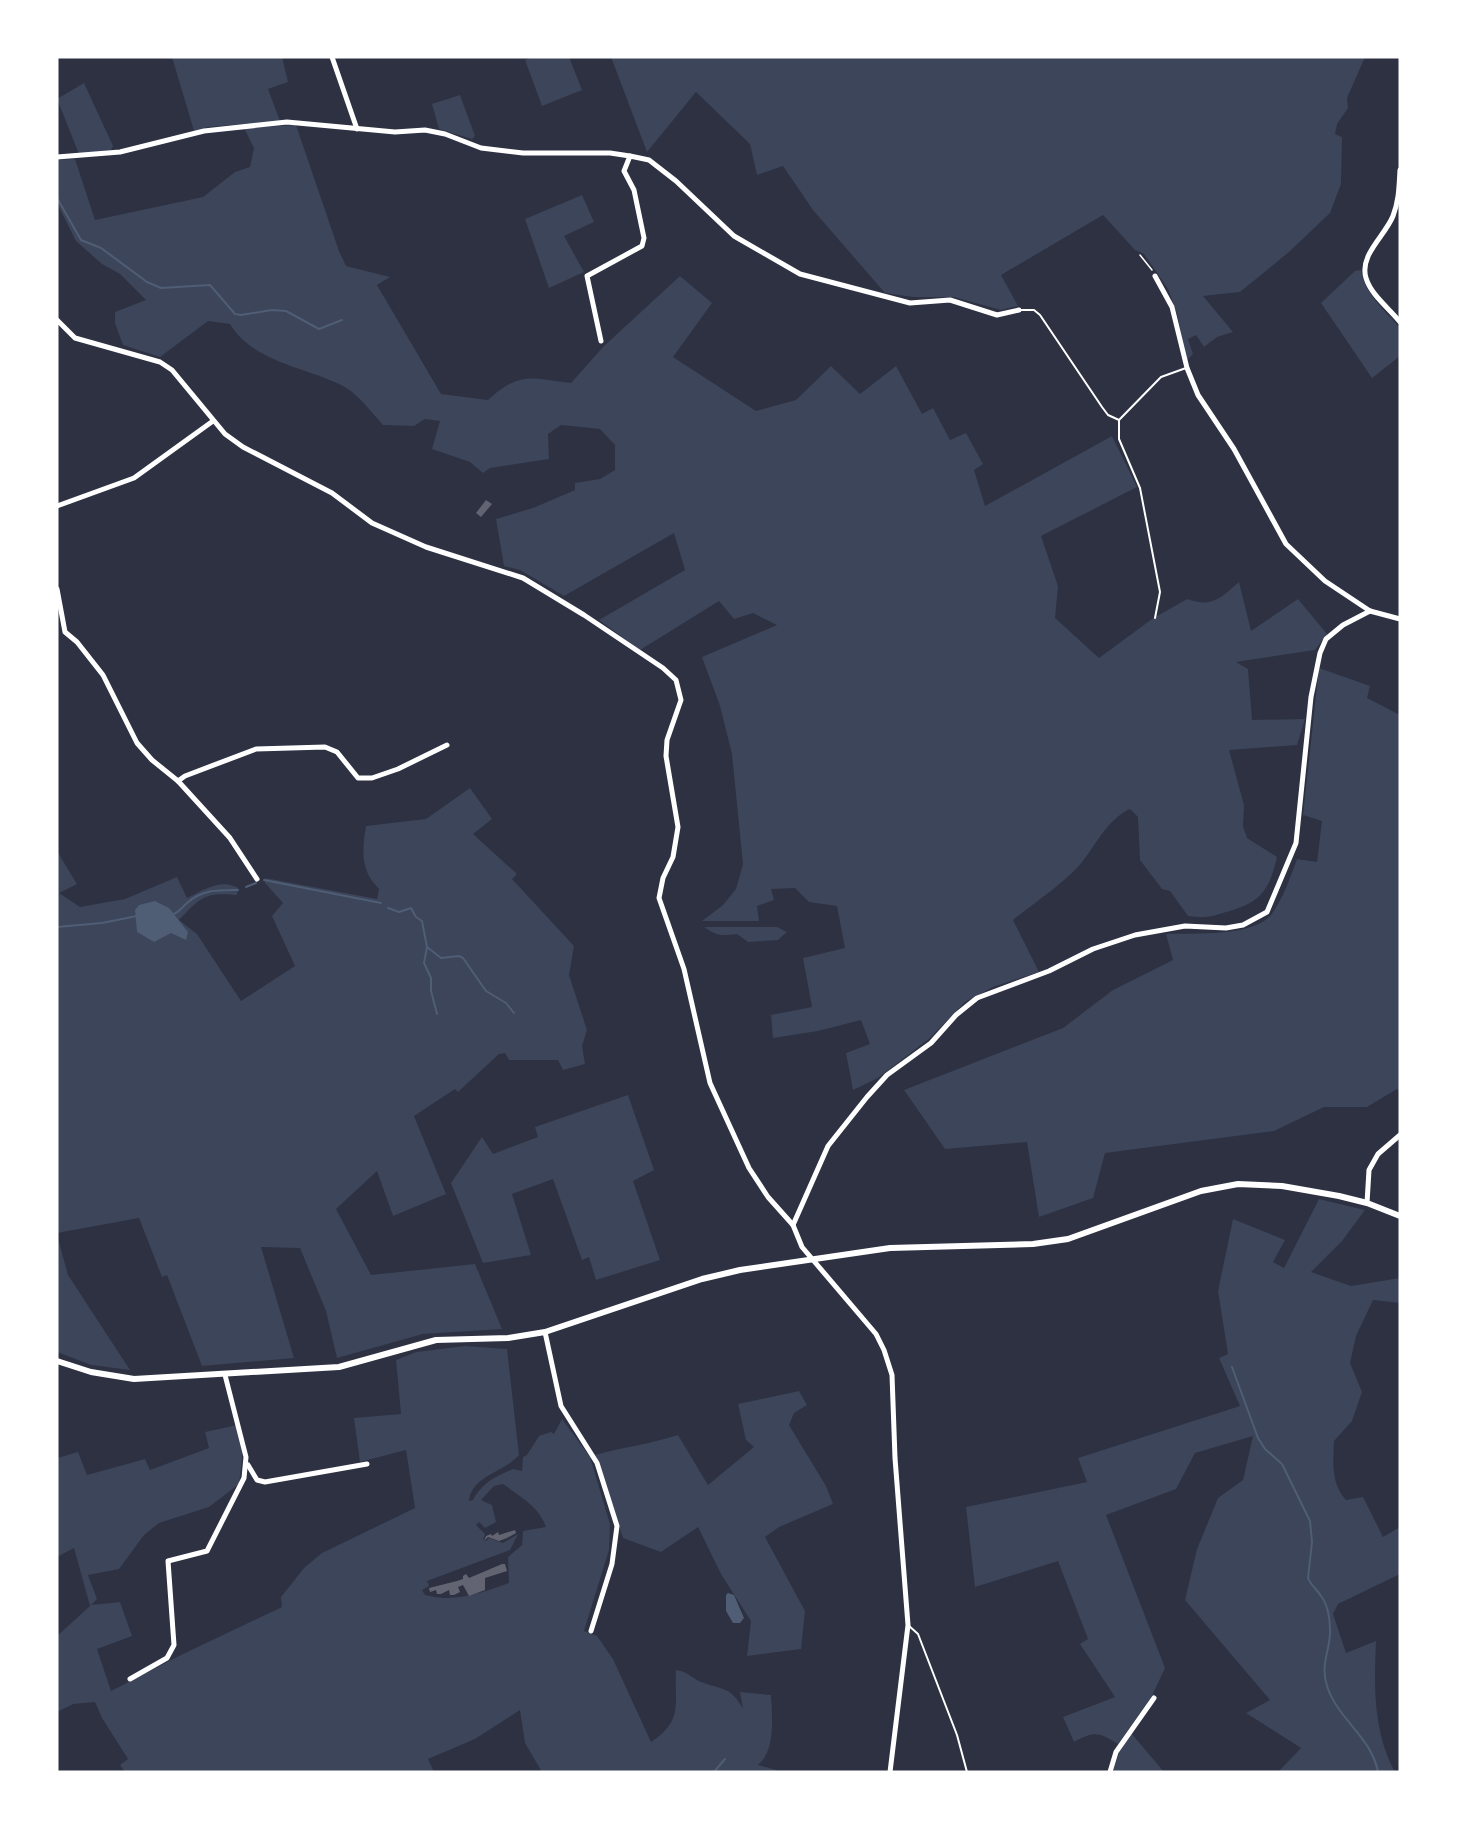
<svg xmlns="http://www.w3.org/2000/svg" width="1457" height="1829" font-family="Inter,sans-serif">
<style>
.green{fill:#3c4559;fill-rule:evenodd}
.water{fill:#4f5d75}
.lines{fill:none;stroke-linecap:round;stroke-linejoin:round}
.stream{stroke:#4f5d75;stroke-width:2}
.building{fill:#626471}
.path{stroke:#fff;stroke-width:1.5}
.service{stroke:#fff;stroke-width:2}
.minor{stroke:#fff;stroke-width:5}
.tertiary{stroke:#fff;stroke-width:6}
</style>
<rect width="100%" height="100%" fill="#2d3142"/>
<g class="green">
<path d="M172,57h110l6,25 -20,7 12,32 -72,6 -14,4z"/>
<path d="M533,57h36l13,33 -40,16 -17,-46z"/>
<path d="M611,57h754l-18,41 1,10 -11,16 -2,10 7,3 -1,47 -11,29 -41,39 -49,40 -37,4 30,36 -16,5 -13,10 -8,-12 -8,4 5,15 -6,6 -10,-47 -9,-24 -24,-35 -9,-4 -32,-35 -102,60 17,31 -17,4 -47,-13h-41l-28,-4 -72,-83 -30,-44 -26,9 -7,-31 -54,-52 -49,60z"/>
<path d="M84,83l29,63 -2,4 -32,4 -22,-55z"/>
<path d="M460,95l15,41 -3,3 -33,-10 -7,-25z"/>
<path d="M296,125l43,126 7,15 44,11 -13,8 64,109 47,6c31,-29 44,-22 83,-17l32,-36 77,-71 32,27 -39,54 83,54 40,-11 35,-34 29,28 36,-28 26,48 11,-6 17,32 16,-7 17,31 -9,6 11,36 127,-70 25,51 -96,49 17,50 -3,32 44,40 53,-39 35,-20c26,9 33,-1 52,-17l12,49 47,-32 29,35 -12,16 -79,12 12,7 4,51 53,-1 -8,26 -68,5 15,55 -1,21 4,12 30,19c-7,31 -15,45 -47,54 -18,5 -22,8 -42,5l-18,-25 -8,-2 -22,-29 -2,-43 -8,-8c-27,13 -35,41 -55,61 -19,19 -41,33 -62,50l26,52 -46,15 -28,15 -35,36 -52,40 -25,12 -7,-37 24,-9 -9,-24 -43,11 -45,7 -2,-23 41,-8 -9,-49 42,-10 -8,-42 -28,-4 -14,-14 -24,1 3,11 -17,6 2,15h-57l21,-16 13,-16 7,-25 -11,-110 -12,-48 -18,-49 75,-32 -24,-12 -19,6 -15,-18 -79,49 -41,-30 86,-50 -11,-37 -110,63 -44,-26 -16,-4 -8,-47 37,-11 42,-18v-7l25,-4 15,-9v-25l-15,-16 -39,-4 -13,9 1,25 -59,9 -7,5 -13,-11 -38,-13 8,-28 -15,-2 -11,7 -31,-1c-13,-14 -26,-33 -44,-41 -36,-17 -87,-23 -109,-60l-22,-3 -48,36 -37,-12 -8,-22v-11l31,-12 -26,-26 -18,-10 -26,-23 -19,-38v-43l18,-1 20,61 108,-23 32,-25 15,-5 4,-19 -10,-20z"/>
<path d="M582,195l12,27 -30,14 20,36 -35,16 -24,-69z"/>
<path d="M1361,270c4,25 23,39 39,58v28l-28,22 -51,-75 34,-32z"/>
<path d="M1319,668l51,18 -3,12 33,17v377l-3,-3 -30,18h-43l-50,24 -169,22 -12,45 -54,19 -12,-75 -82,7 -41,-59 159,-62 50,-38 60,-30 -7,-26c27,-1 87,3 105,-19 12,-16 19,-37 26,-56l20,3 5,-41 -19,-6z"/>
<path d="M470,788l22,31 -19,15 44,40 -5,5 62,67 -5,29 18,55 -5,16 3,18 -22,6 -5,-10h-49l-4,-7 -6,1 -41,38 -3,-3 -41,27 32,78 -53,22 -16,-45 -41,38 35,66 104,-11 27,65 -79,5 -86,24 -11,-47 -26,-63 -39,-1 33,111 -92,8 -35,-91 -5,2 -23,-59 -82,15v-382l20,33 -18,9 21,14 45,-8 52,-22 10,21c16,-8 35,-20 51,-10l-1,7c-32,-3 -36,2 -58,25l18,14 44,67 54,-35 -23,-50 11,-13 -18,-20v-5l112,21 2,-10c-19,-18 -17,-39 -13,-63l60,-7z"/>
<path d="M704,927h73l10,5 -9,8 -30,2 -11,-8c-14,2 -21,2 -33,-7z"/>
<path d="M628,1095l26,75 -21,11 27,79 -64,20 -7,-23 -7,3 -29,-81 -41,15 19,61 -48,8 -32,-80 31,-46 11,17 45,-17 -3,-10z"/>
<path d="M1319,1199l46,11 -23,31 -31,31 40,14 49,-8v25l-27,-3 -17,36 -6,27 12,29 -10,29 -18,20c-1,21 -3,43 12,59l17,-3 20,40 17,-10v47l-62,30 -5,10 13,39 30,-12c-2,45 -3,90 19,131h-117l23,-24 -55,-35 24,-13 -85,-100 12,-51 21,-51 25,-18 10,-44 -58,17 -19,36 -70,26 59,153 -13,28 -34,48c-20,-12 -23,-13 -44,-2l-11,-25 52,-20 -35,-53 8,-5 -30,-78 -83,26 -9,-80 121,-25 -9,-24 162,-52 -21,-48 9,-4 -10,-63 15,-72 52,21 -12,22 11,6z"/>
<path d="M57,1235l11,40 62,95 -39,-5 -34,-13z"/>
<path d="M465,1346l42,3 12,106c-15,18 -47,20 -50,46l4,-1c10,-18 22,-23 40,-31l9,2 1,-14 4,-2 12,-19 12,-4 3,2 8,-15 28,38 20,67 -1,26 -25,81 13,5 16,23 38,83c33,-22 23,-38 25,-72 11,1 16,8 25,12 21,8 30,4 42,27l-3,-17 31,3c1,22 5,55 -13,70l18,5v2h-234l-17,-29 -5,-33 -45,29 -47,20 6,13h-309l-5,-7 8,-6 -26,-41 -7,-16 -22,2 -16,8v-76l33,-30 -16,-58 -17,9v-99l21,-6 9,23 58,-16 5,11 59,-22 -4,-16 32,-7 6,26 -4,33 -30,23 -50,16 -15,12 -25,34 -31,6 9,24 -6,6 29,-3 12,34 -35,13 14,42 70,-36 101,-48 -1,-10 23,-29 18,-15 93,-45 -9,-58 -46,12 -6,-44 47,-4 -5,-54 20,-8zM503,1484c17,13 36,22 43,43l-23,4 -1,14 -14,12 1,26c-28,10 -55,20 -84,12l-3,-5 7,-4 -2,-5 83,-31 8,-16 -15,9 -14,-5 -3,3 -3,-1 2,-6 -9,-9 3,-3 6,6 11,-6 -4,-17 -11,-5 13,-14z"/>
<path d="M799,1391l8,14 -13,8 -5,12 37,61 7,18 -54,23 -14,10 40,74 -4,38 -54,7 4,-35 -30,-47 -23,-47 -37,25 -38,-14 -28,-83c28,-8 56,-11 83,-20l30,50 46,-38 -8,-7 -8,-36z"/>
<path d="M1131,1733l33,39h-51l6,-20z"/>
</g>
<g class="water">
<path d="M155,901l14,7 19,24 -2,8 -15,-7 -17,9 -17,-10 -2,-22 4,-5z"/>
<path d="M728,1593l6,2 10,23 -4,5h-7l-7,-12v-16z"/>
</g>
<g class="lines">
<g class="stream">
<path d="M57,198l24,42 20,8 46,34 14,6 49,-3 25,29 6,1 31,-5 14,1 33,18 23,-9"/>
<path d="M264,880l117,23"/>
<path d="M246,887l10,-4"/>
<path d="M388,908l11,4 12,-4 5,9 6,4 5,26 -3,16 7,15v13l6,23"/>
<path d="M172,915c8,-3 9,-7 15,-12 16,-14 32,-13 51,-13"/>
<path d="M57,927l45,-4 35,-7"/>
<path d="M427,947l14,11 18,-2 4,2 23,33 20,12 8,10"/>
<path d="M1232,1367l26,71 7,11 17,15 28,57 2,21 -4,36c3,8 9,11 13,18 7,9 9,25 9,36 0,19 -10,32 -3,54 11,34 44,50 51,86"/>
<path d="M714,1772l11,-13"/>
</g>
</g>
<g class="building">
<path d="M486,500l6,4 -11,13 -5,-4z"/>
<path d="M515,1530l1,3 -9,5 -8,3 -11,-4 -4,4 2,-5 5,-2 1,2 6,-4 1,3z"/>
<path d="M502,1564h3l2,7 -22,7v12l-16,6 -6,-11 -5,2 2,5 -6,3h-4l-1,-5 -8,4h-4l-1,-4 -6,2 -1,-4 28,-7 6,-2v-3l3,-2 3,4z"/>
</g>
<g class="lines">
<path class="path" d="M1140,255l12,15"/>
<g class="service">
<path d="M1021,310h13l6,5 62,92 6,8 11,5"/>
<path d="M1119,420v19l21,49 20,104 -5,26"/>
<path d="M1119,420l42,-43 25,-9"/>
<path d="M908,1625l10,9 39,101 10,37"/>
</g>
<g class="minor">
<path d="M332,57l25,72"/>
<path d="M57,157l63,-5 84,-21 83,-9 108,10 30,-2 20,4 36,14 42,5h87l20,3 19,4 27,21 58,55 66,38 110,29 40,-3 47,15 22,-5"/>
<path d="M1400,170c-1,17 -1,30 -7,46 -8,20 -34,39 -27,62 5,17 23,30 34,44"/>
<path d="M1155,276l17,31 15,61 11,27 36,54 52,95 39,37 45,30 30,8"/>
<path d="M57,320l18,18 85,24 12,8 53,64 18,13 89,46 40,30 54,24 97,31 61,37 79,53 13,12 5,20 -14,40 -1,16 12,71 -5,30 -10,21 -4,20 25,71 26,114 39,85 19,29 25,28 9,22 74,87 8,16 8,25 3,83 13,167 -18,147"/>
<path d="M601,341l-14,-65 55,-30 2,-8 -10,-48 -10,-19 6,-15"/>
<path d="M57,506l77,-28 79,-57"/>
<path d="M57,589l8,43 12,10 26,33 34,68 15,17 26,21 52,57 27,41"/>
<path d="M178,781l7,-5 71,-27 69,-2 12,5 21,26h14l26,-9 49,-24"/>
<path d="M1367,1203l2,-33 9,-16 22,-19"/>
<path d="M793,1225l35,-79 39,-49 20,-22 44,-32 25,-28 21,-17 72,-27 44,-22 42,-14 50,-9 41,2 17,-3 24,-13 29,-69 15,-146 9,-44 6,-14 17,-14 27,-14"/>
<path d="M545,1332l16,74 36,57 20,63 -5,38 -21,67"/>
<path d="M248,1465l9,15 8,2 102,-18"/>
<path d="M130,1679l37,-21 7,-13 -6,-84 39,-10 37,-73 2,-21 -21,-82"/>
<path d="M1110,1772l6,-20 38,-54"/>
</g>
<path class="tertiary" d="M57,1361l34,11 43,7 205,-12 97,-27 72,-2 37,-6 157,-53 38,-9 150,-22 143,-4 35,-5 133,-48 37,-7 44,2 57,10 28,7 33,13"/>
</g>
<rect width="1457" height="1829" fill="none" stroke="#ffffff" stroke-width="117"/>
</svg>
